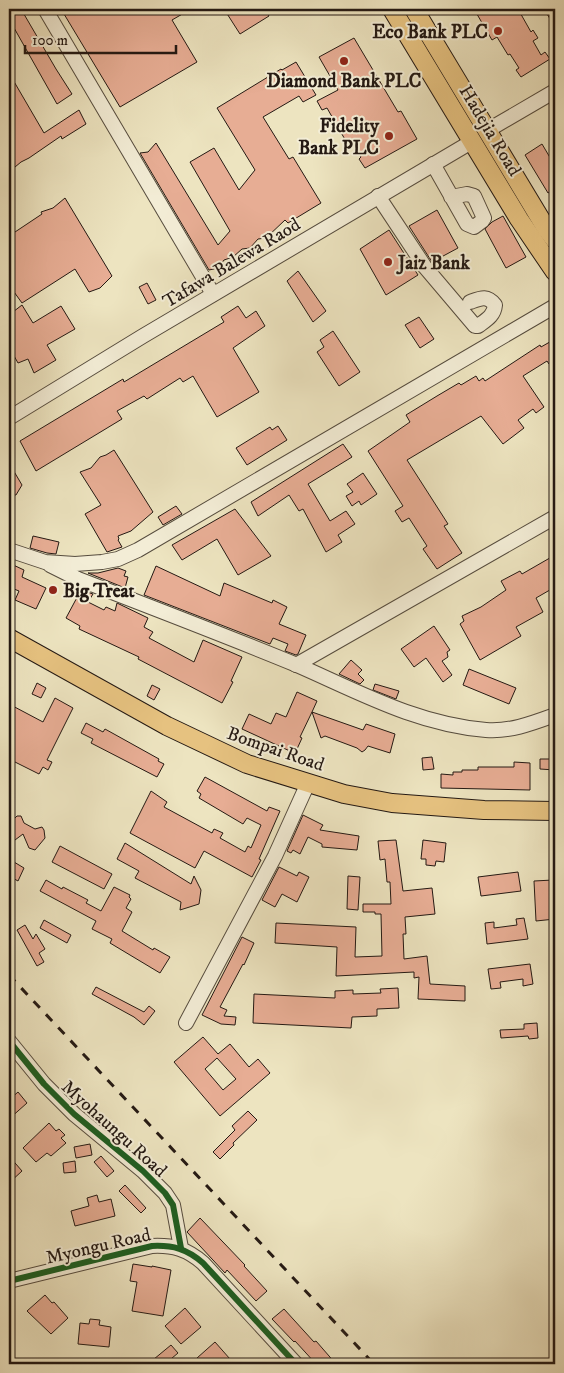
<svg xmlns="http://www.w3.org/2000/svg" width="564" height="1373" font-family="'IM FELL DW Pica',serif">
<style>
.building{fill:#e7ad94;stroke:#241913;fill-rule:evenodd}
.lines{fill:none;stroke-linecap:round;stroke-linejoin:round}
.minor-casing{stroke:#564c3e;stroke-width:16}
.major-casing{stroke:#241913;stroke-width:20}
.minor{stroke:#f3edd6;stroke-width:14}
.major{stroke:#e6c280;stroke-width:18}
.rail{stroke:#241913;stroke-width:3;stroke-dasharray:9 9;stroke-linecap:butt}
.cycleway-casing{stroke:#f3edd6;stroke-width:9}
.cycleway{stroke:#1b5e20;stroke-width:6}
.poi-dot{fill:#8f2418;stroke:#f3edd6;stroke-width:2}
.labels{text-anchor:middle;stroke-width:4;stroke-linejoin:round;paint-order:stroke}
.poi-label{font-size:19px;font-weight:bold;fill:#241913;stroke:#f3edd6;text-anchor:end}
.street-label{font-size:19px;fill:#241913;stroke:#f3edd6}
</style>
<rect width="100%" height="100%" fill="#ede4c0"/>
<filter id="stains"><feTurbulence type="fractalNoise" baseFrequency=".004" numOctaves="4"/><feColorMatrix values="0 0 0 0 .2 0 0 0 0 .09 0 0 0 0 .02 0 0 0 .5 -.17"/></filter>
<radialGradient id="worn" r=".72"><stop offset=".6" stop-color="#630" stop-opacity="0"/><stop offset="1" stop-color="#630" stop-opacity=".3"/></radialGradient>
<g class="building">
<path d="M9,9h12l35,60 16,25 -15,10 -48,-85z"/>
<path d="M61,9h130l-19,11 25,42 -77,45z"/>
<path d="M224,9h41l4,7 -29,18z"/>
<path d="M474,9h44l13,23 2,-2 5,8 -5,3 8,14 4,-3 5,7 -29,18 -5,-7 3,-2 -9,-14 -2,1 -11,-18 -5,3z"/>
<path d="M544,9h11v18z"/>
<path d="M354,38l44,74 3,-1 16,28 -52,29 -6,-9 2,-2 -10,-17 -4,3 -20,-35 -5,2 -5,-9 21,-11 -19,-33z"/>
<path d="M296,62l20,33 -13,7 -4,-6 -36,21 26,42 4,-2 28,46 -33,20 -3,-3 -19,18 -8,1 -8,9 -8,1 -9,8 -9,3 -6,8 -9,2 -69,-117 8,-1 8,-9 62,102 12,-14 -40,-69 24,-14 25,42 16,-20 -38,-62 64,-39 1,1z"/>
<path d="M9,73l35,60 35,-23 7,14 -24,15 -1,-3 -32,22 -8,4 -12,10z"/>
<path d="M542,144l13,22v23l-7,4 -23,-38z"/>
<path d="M65,198l47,78 -12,12 -11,4 -14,-23 -53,34 -13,-18v-49l33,-22 -1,-2 12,-4z"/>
<path d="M437,210l21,38 -26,14 -23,-36z"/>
<path d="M503,216l23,41 -20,11 -21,-39 7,-7z"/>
<path d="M389,230l29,45 -32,20 -26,-46z"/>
<path d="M298,271l28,40 -13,11 -26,-41z"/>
<path d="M147,283l9,17 -8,4 -9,-17z"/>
<path d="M22,305l11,18 28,-17 14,23 -28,16 9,15 -22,13 -6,-14 -10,4 -9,-16v-32z"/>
<path d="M238,306l8,12 10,-7 9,15 -32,22 26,44 -42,25 -24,-41 -10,6 -3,-4 -33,21 -3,-3 -27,15 5,8 -86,52 -16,-30 103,-62 1,3 100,-60 -3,-5z"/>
<path d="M419,317l15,22 -14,9 -15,-23z"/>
<path d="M333,331l27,41 -21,14 -22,-34 7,-5 -4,-7z"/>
<path d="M555,339v22l-6,3 -2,-3 -24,15 21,31 -8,6 -3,-4 -15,11 6,8 -21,16 -22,-28 -74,44 41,64 -4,2 18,27 -25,16 -14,-20 4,-3 -18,-28 -7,4 -7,-11 8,-5 -35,-55 42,-29 -4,-7 31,-19 22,-13 2,2 15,-9 3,5 4,-3 2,3 55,-36 1,2z"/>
<path d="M278,426l9,14 -40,25 -11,-17 34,-21 2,3z"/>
<path d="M343,444l9,13 -44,27 22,37 16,-10 9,13 -17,11 4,7 -16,10 -23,-43 -4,2 -10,-16 -31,21 -7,-14z"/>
<path d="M114,450l39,62 -22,19 -13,5 1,3 -1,1 4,7 -15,5 -22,-38 16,-9 -21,-33 11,-4 9,-11 6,-2z"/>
<path d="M9,463l13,22 -6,10h-4l-3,-4z"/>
<path d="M363,473l14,21 -16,11 -2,-4 -7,5 -6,-10 7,-4 -6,-8z"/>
<path d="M176,506l6,8 -19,11 -5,-8z"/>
<path d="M235,509l36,47 -33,19 -21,-36 -35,21 -10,-15z"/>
<path d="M33,536l26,6 -3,12 -9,-1 -17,-5z"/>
<path d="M555,555v32l-19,11 7,14 -27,15 5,9 -41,24 -20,-36 4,-3 -2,-5 19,-9 25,-17 -5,-9 19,-10 2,3z"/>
<path d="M9,563l15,7 -2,7 24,11 -10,21 -21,-9 4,-9 -10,-4 2,-9 -2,-1z"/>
<path d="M156,566l64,30 4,-13 48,20 1,-3 14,7 -8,17 27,11 -8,19 -2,1 -11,-4 3,-7 -15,-6 -3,6 -126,-49z"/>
<path d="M118,568l8,3 -2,5 4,1 -3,11 -37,-15h10z"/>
<path d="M81,590l12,4 -5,8 16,8 2,-3 9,4 2,-8 31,15 -4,9 9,5 -4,6 45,24 9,-22 39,17 -11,24 2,1 -11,21 -84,-44 1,-2 -60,-28 1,-3 -14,-8z"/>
<path d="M434,626l16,24 -3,2 1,5 -6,4 10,14 -9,7 -17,-24 -12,9 -13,-18z"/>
<path d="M351,660l11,10 -4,4 6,6 -4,4 -21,-10z"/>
<path d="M469,669l47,19 -7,16 -46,-19z"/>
<path d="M37,683l9,5 -5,10 -9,-4z"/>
<path d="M375,684l24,7 -3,8 -23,-9z"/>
<path d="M152,685l8,4 -6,11 -7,-4z"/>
<path d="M297,692l20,9 -5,11 51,18 3,-6 29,10 -5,19 -22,-7 -3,4 -3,2 -5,-4 -32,-12 -4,2 -9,-26 -12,25 2,1 -5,11 -3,-2 -2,5 -50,-23 7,-15 22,10 5,-11 10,4z"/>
<path d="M55,698l18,10 -26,52 5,2 -4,8 -5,-3 -4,7 -30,-15v-55l34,18z"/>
<path d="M86,723l17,9 2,-3 54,30 -1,2 6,3 -7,13 -66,-34 2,-4 -12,-6z"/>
<path d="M432,757l2,12 -11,1 -1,-12z"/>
<path d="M540,759h15v11l-15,-1z"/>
<path d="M514,762l16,1v27l-89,-2v-14l12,1v-3h9v-2h16v-3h36z"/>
<path d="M205,777l62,34 2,-4 11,4 -21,48 2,1 -9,17 -48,-26 -9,17 -65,-35 21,-42 16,11 -3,5 48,26 2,-4 9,4 -3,5 25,14 3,-6 3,2 10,-23 -14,-7 -4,6 -44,-26 2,-4 -4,-3z"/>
<path d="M303,815l20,10 -3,5 39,6 -2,14 -35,-3v-3l-14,-7 -8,17 -7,-4 -2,3 -4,-2z"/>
<path d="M17,816h4l3,7 11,6 7,-2 2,3 1,8 -10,12 -6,-2 -6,-14 -8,6 -6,-2v-15l3,-6 2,2z"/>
<path d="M396,840l7,51 29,-3 3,26 -30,3 1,17h-3l1,25 23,-3 3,28 35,2v15l-47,-2 1,-22 -5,1v-6l-78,4 1,-29 -62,-4 1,-20 80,4 -1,30 27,-1 -1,-42h-6v-2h-12v-8h28l-1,-22h-3l-2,-23 -5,1 -2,-19z"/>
<path d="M423,840l23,3 -2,19 -8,-1 -1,5 -9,-1v-6h-5z"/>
<path d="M125,843l66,41 3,-8 7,14 -2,14 -19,6 1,-8 -46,-24 4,-7 -22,-12z"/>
<path d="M60,846l52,28 -8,15 -52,-27z"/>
<path d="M9,859l15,9 -6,13 -9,-5z"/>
<path d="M279,867l18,9 2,-4 10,5 -12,25 -15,-8 -7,13 -13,-7z"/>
<path d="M518,872l3,19 -40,5 -3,-19z"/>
<path d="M348,876l12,1 -2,33 -11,-1z"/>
<path d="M46,880l16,9 1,-2 25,13 -2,3 15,8 13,-24 16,8 -1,2 2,2 -5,9 6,4 -10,19 31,19 1,-2 16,9 -10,16 -50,-30 2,-4 -20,-10 4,-8 -56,-30z"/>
<path d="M553,880l2,39 -19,2 -2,-40z"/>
<path d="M524,918l4,21 -41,5 -2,-21 9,-1v6l23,-3 -1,-6z"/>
<path d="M44,920l27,15 -4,8 -27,-15z"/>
<path d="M25,925l8,14 3,-5 9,15 -6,4 5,9 -7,4 -20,-36z"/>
<path d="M242,937l12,6 -10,22 -1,-1 -23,43 7,3 -3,6 12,1 -1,8 -14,-1 -19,-9z"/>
<path d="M530,964l3,20 -10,2v-7l-23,3 1,6 -10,1 -3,-20z"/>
<path d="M96,987l48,25 5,-6 6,5 -11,14 -10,-8 -42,-23z"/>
<path d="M398,988l1,20 -22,1v7l-25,1 -1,11 -98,-5 1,-29 81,4v-7l18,-1v4l28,-1 -1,-4z"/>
<path d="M537,1023l1,15 -9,1 -1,-3 -27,2 -1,-8 24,-1v-5z"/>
<path d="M203,1037l15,17 12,-10 19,23 9,-8 12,14 -50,43 -46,-54zM217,1058l19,21 -13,11 -18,-21z"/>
<path d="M18,1092l9,11 -18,16v-19z"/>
<path d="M248,1111l9,9 -24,23 1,2 -14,14 -7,-7 22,-22 -3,-4z"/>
<path d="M49,1123l7,8 3,-2 6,6 -4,3 5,5 -15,13 -4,-3 -11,9 -13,-14z"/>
<path d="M90,1144l2,11 -16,3 -2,-11z"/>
<path d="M9,1156l13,15 -13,12z"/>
<path d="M101,1156l13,15 -7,6 -13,-15z"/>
<path d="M75,1161l1,11 -12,1 -1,-10z"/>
<path d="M125,1185l21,23 -5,5 -22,-22z"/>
<path d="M97,1195l2,7 12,-3 4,17 -40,10 -4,-15 18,-5 -2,-8z"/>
<path d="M200,1218l45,47 -1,1 23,25 -11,10 -29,-31 -2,3 -38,-41z"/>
<path d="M133,1264l19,3v-1l19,4 -8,46 -31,-5 5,-29 -7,-1z"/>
<path d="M45,1295l7,8 2,-1 14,16 -17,16 -24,-23z"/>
<path d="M185,1308l16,19 -20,17 -16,-18z"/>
<path d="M284,1309l30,33 2,-1 20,23h-20l-21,-23 -1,1 -22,-23z"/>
<path d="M90,1319l10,1 -1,5 12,2 -2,20 -31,-3 2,-21 9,1z"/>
<path d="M215,1342l15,17 -6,5h-22l-5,-6z"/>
<path d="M171,1345l7,8 -13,11h-17z"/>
</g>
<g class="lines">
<defs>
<g id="minor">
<path d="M45,9l168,285"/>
<path d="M495,126l60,-35"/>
<path d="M433,164l34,60 7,3 8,-6 2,-3 -10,-22 -7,-2 -16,3"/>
<path d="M378,196l47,71 50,59h3c8,-6 16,-10 17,-21 -8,-10 -14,-7 -25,-3"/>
<path d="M9,418l134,-82 330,-195"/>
<path d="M9,550l36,12 30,2 27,-2 16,-3 20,-9 417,-244"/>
<path d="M50,565l28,14c73,28 146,56 219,86 62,27 119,59 189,65 24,2 47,-7 69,-15"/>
<path d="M296,665l259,-148"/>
<path d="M186,1023l89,-167 33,-73"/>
<path d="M9,1041l35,43 30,30 69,57 22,22 8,12 8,43"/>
<path d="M9,1281l143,-35c21,-1 35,3 51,17l93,101"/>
</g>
<g id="major">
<path d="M392,9l127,210 36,53"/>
<path d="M414,9l132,219 9,12"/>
<path d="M9,638l158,88 80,38 97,30 48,9 92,7 71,1"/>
</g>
</defs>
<use href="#minor" class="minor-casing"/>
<use href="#major" class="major-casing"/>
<use href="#minor" class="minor"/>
<use href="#major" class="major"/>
<path class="rail" d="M9,975l365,389"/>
<defs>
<g id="cycleway">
<path d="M9,1041l35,43 30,30 69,57 22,22 8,12 8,43"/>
<path d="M9,1281l143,-35c21,-1 35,3 51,17l93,101"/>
</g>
</defs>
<use href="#cycleway" class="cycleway-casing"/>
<use href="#cycleway" class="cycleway"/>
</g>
<g class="poi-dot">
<circle cx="498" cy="31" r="5"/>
<circle cx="344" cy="61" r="5"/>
<circle cx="389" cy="136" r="5"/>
<circle cx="388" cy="262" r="5"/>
<circle cx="53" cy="590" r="5"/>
</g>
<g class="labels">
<g class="poi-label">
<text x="488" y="38">Eco Bank PLC</text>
<text x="344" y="87" text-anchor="middle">Diamond Bank PLC</text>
<text x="379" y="132">Fidelity<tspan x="379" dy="22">Bank PLC</tspan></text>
<text x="398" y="269" text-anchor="start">Jaiz Bank</text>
<text x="63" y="597" text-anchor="start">Big Treat</text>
</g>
<g class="street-label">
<text transform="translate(491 130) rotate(59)" y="7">Hadejia Road</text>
<text transform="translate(231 262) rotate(-31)" y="7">Tafawa Balewa Raod</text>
<text transform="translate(276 748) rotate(19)" y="7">Bompai Road</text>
<text transform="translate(115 1128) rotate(42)" y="7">Myohaungu Road</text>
<text transform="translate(98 1245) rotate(-13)" y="7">Myongu Road</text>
</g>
</g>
<rect width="564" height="1373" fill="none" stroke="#ede4c0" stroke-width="30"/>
<rect x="10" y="10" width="544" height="1353" fill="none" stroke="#241913" stroke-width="2.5"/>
<rect x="15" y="15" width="534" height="1343" fill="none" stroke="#241913"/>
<path d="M25 45v8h151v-8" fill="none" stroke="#241913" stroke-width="2.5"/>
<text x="32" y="45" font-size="15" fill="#241913" stroke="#f3edd6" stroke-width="4" paint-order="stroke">100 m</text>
<rect width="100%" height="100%" filter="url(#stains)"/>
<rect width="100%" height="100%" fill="url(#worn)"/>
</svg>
